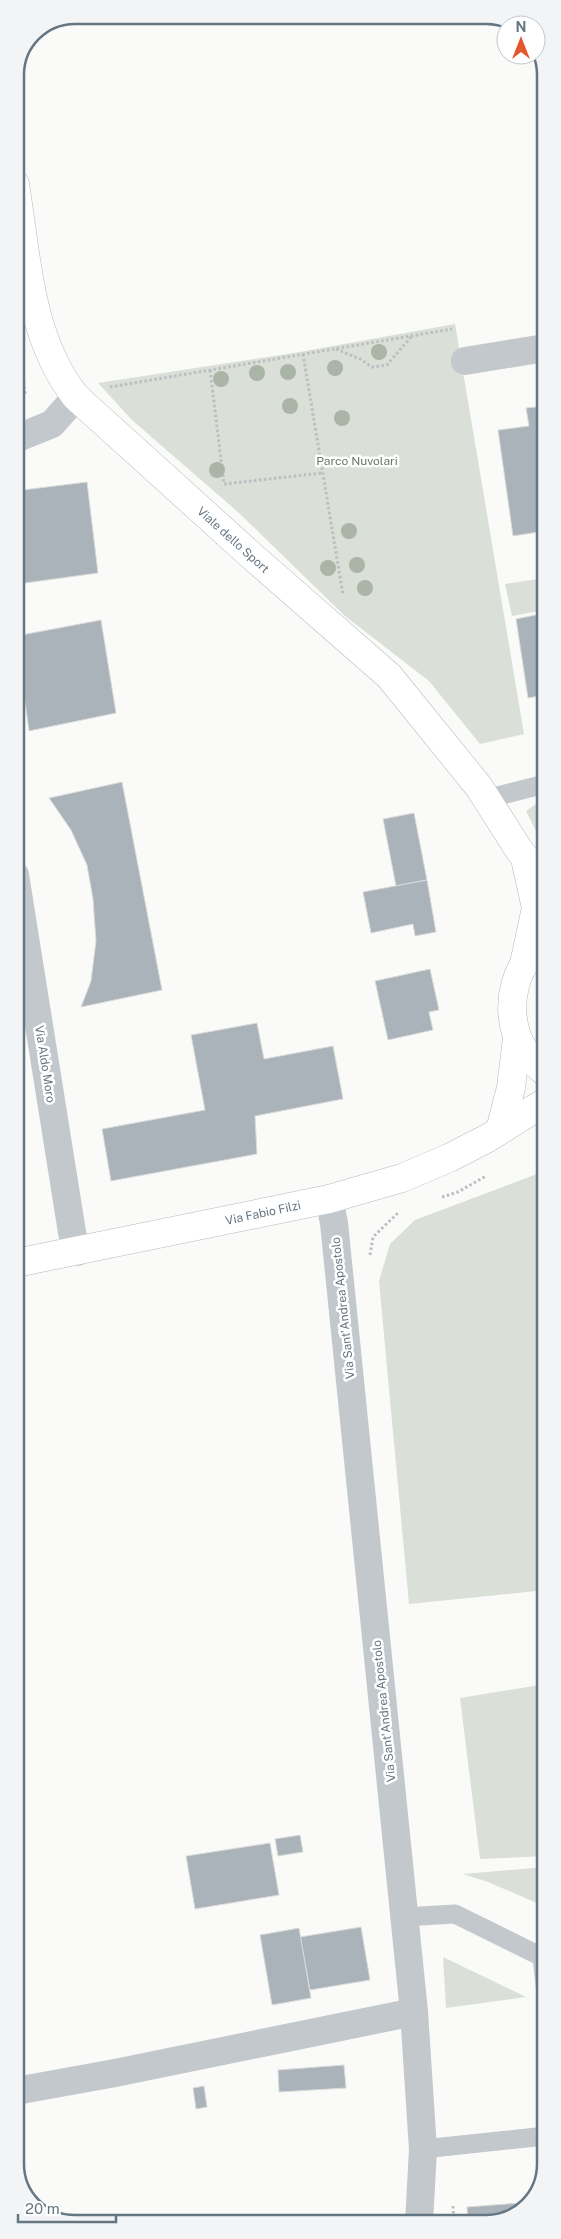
<svg xmlns="http://www.w3.org/2000/svg" width="561" height="2239" font-family="'Public Sans',sans-serif">
<style>
.green{fill:#dadfd7}
.building{fill:#aab3b9;stroke:#dcdcda}
.lines{fill:none;stroke-linecap:round;stroke-linejoin:round}
.secondary-casing{stroke:#b3babf;stroke-width:29}
.path{stroke:#bbbfc2;stroke-width:3;stroke-dasharray:2.5 2.5;stroke-linecap:butt}
.lane{stroke:#c3c8cc;stroke-width:19}
.street{stroke:#c3c8cc;stroke-width:28}
.secondary{stroke:#fff;stroke-width:28}
.tree{fill:#aab4a7}
.labels{text-anchor:middle;stroke-width:5;stroke-linejoin:round;paint-order:stroke}
.park-label{font-size:12px;fill:#687a64;stroke:#fff}
.street-label{font-size:12px;fill:#657683;stroke:#fff}
.rim{fill:none;stroke:#657683;stroke-width:2.5}
</style>
<rect width="100%" height="100%" fill="#fafaf8"/>
<g class="green">
<path d="M455,324l69,410 -44,10 -51,-63 -84,-65 -106,-103 -107,-93 -34,-37 196,-30z"/>
<path d="M545,578v32l-33,6 -7,-32z"/>
<path d="M542,800l3,1v48l-19,-38z"/>
<path d="M545,1171l1,419 -137,14 -30,-323 11,-37 25,-24z"/>
<path d="M546,1684v172l-66,3 -20,-161z"/>
<path d="M546,1867v40l-58,-25 -25,-8z"/>
<path d="M443,1957l83,40 -80,11z"/>
</g>
<g class="building">
<path d="M545,406v125l-32,5 -15,-106 31,-4 -3,-18z"/>
<path d="M87,482l11,91 -80,11 -3,-19v-74z"/>
<path d="M545,613v82l-17,3 -12,-79z"/>
<path d="M101,620l15,93 -87,18 -13,-95z"/>
<path d="M122,782l40,208 -81,17 10,-26 5,-40 -3,-42 -6,-34 -16,-35 -22,-32z"/>
<path d="M414,813l13,67 -31,6 -13,-67z"/>
<path d="M427,880l9,52 -21,4 -2,-12 -42,9 -8,-41z"/>
<path d="M430,969l9,41 -10,2 4,18 -45,10 -13,-59z"/>
<path d="M257,1023l7,36 69,-13 10,53 -88,17 2,38 -146,27 -9,-52 103,-19 -14,-75z"/>
<path d="M300,1835l3,17 -25,4 -3,-17z"/>
<path d="M270,1843l9,52 -84,14 -9,-53z"/>
<path d="M361,1927l9,53 -60,10 -10,-53z"/>
<path d="M299,1928l12,70 -39,7 -12,-70z"/>
<path d="M344,2065l2,23 -67,4 -1,-22z"/>
<path d="M204,2086l3,21 -11,2 -3,-21z"/>
<path d="M532,2202l-35,21h-29l-1,-16z"/>
</g>
<g class="lines">
<defs>
<g id="secondary">
<path d="M15,184c12,73 14,154 61,213l178,161 135,118 90,111 40,63 26,33"/>
<path d="M545,944c-31,18 -39,60 -28,92 5,15 17,26 28,36"/>
<path d="M524,964l12,-56 -10,-45"/>
<path d="M500,1130l11,-42 6,-50"/>
<path d="M16,1263l313,-64 73,-21 47,-20 39,-20 57,-36"/>
</g>
</defs>
<use href="#secondary" class="secondary-casing"/>
<g class="path">
<path d="M336,349l24,10 12,8 15,-2 24,-28"/>
<path d="M303,354l40,241"/>
<path d="M210,370l14,114 98,-11"/>
<path d="M110,387l342,-58"/>
<path d="M21,403l4,-10 -3,-25"/>
<path d="M442,1197l16,-5 28,-16"/>
<path d="M370,1255l3,-18 26,-25"/>
<path d="M453,2206l1,17"/>
</g>
<g class="lane">
<path d="M486,799l59,-15"/>
<path d="M404,1917l51,-3 87,43 4,37"/>
<path d="M423,2149l123,-13"/>
</g>
<g class="street">
<path d="M465,361l80,-13"/>
<path d="M15,439l37,-15 24,-27"/>
<path d="M15,875l57,357 5,20"/>
<path d="M329,1199l5,24 80,789 9,137 -4,74"/>
<path d="M16,2091l99,-18 299,-61"/>
</g>
<use href="#secondary" class="secondary"/>
</g>
<g class="tree">
<circle cx="379" cy="352" r="8"/>
<circle cx="335" cy="368" r="8"/>
<circle cx="288" cy="372" r="8"/>
<circle cx="257" cy="373" r="8"/>
<circle cx="221" cy="379" r="8"/>
<circle cx="290" cy="406" r="8"/>
<circle cx="342" cy="418" r="8"/>
<circle cx="217" cy="470" r="8"/>
<circle cx="349" cy="531" r="8"/>
<circle cx="357" cy="565" r="8"/>
<circle cx="328" cy="568" r="8"/>
<circle cx="365" cy="588" r="8"/>
</g>
<g class="labels">
<g class="park-label">
<text x="357" y="465">Parco Nuvolari</text>
</g>
<g class="street-label">
<text transform="translate(233 540) rotate(42)" y="4">Viale dello Sport</text>
<text transform="translate(45 1064) rotate(81)" y="4">Via Aldo Moro</text>
<text transform="translate(263 1213) rotate(-12)" y="4">Via Fabio Filzi</text>
<text transform="translate(343 1308) rotate(-96)" y="4">Via Sant'Andrea Apostolo</text>
<text transform="translate(384 1711) rotate(-96)" y="4">Via Sant'Andrea Apostolo</text>
</g>
</g>
<path d="M0 0H561V2239H0ZM75 24H486A51 51 0 0 1 537 75V2164A51 51 0 0 1 486 2215H75A51 51 0 0 1 24 2164V75A51 51 0 0 1 75 24Z" fill="#f3f4f5" fill-rule="evenodd"/>
<path class="rim" d="M75 24H486A51 51 0 0 1 537 75V2164A51 51 0 0 1 486 2215H75A51 51 0 0 1 24 2164V75A51 51 0 0 1 75 24Z"/>
<g transform="translate(521 40)"><circle r="24" fill="#ffffff" stroke="#c1c8cd"/>
<path d="M0-4L9 19L0 12L-9 19Z" fill="#e4572e"/>
<text y="-8" font-size="14" font-weight="bold" text-anchor="middle" fill="#657683">N</text>
</g>
<path d="M18 2214v8h98v-8" fill="none" stroke="#657683" stroke-width="2.5"/>
<text x="25" y="2214" font-size="15" fill="#657683" stroke="#ffffff" stroke-width="4" paint-order="stroke">20 m</text>
</svg>
